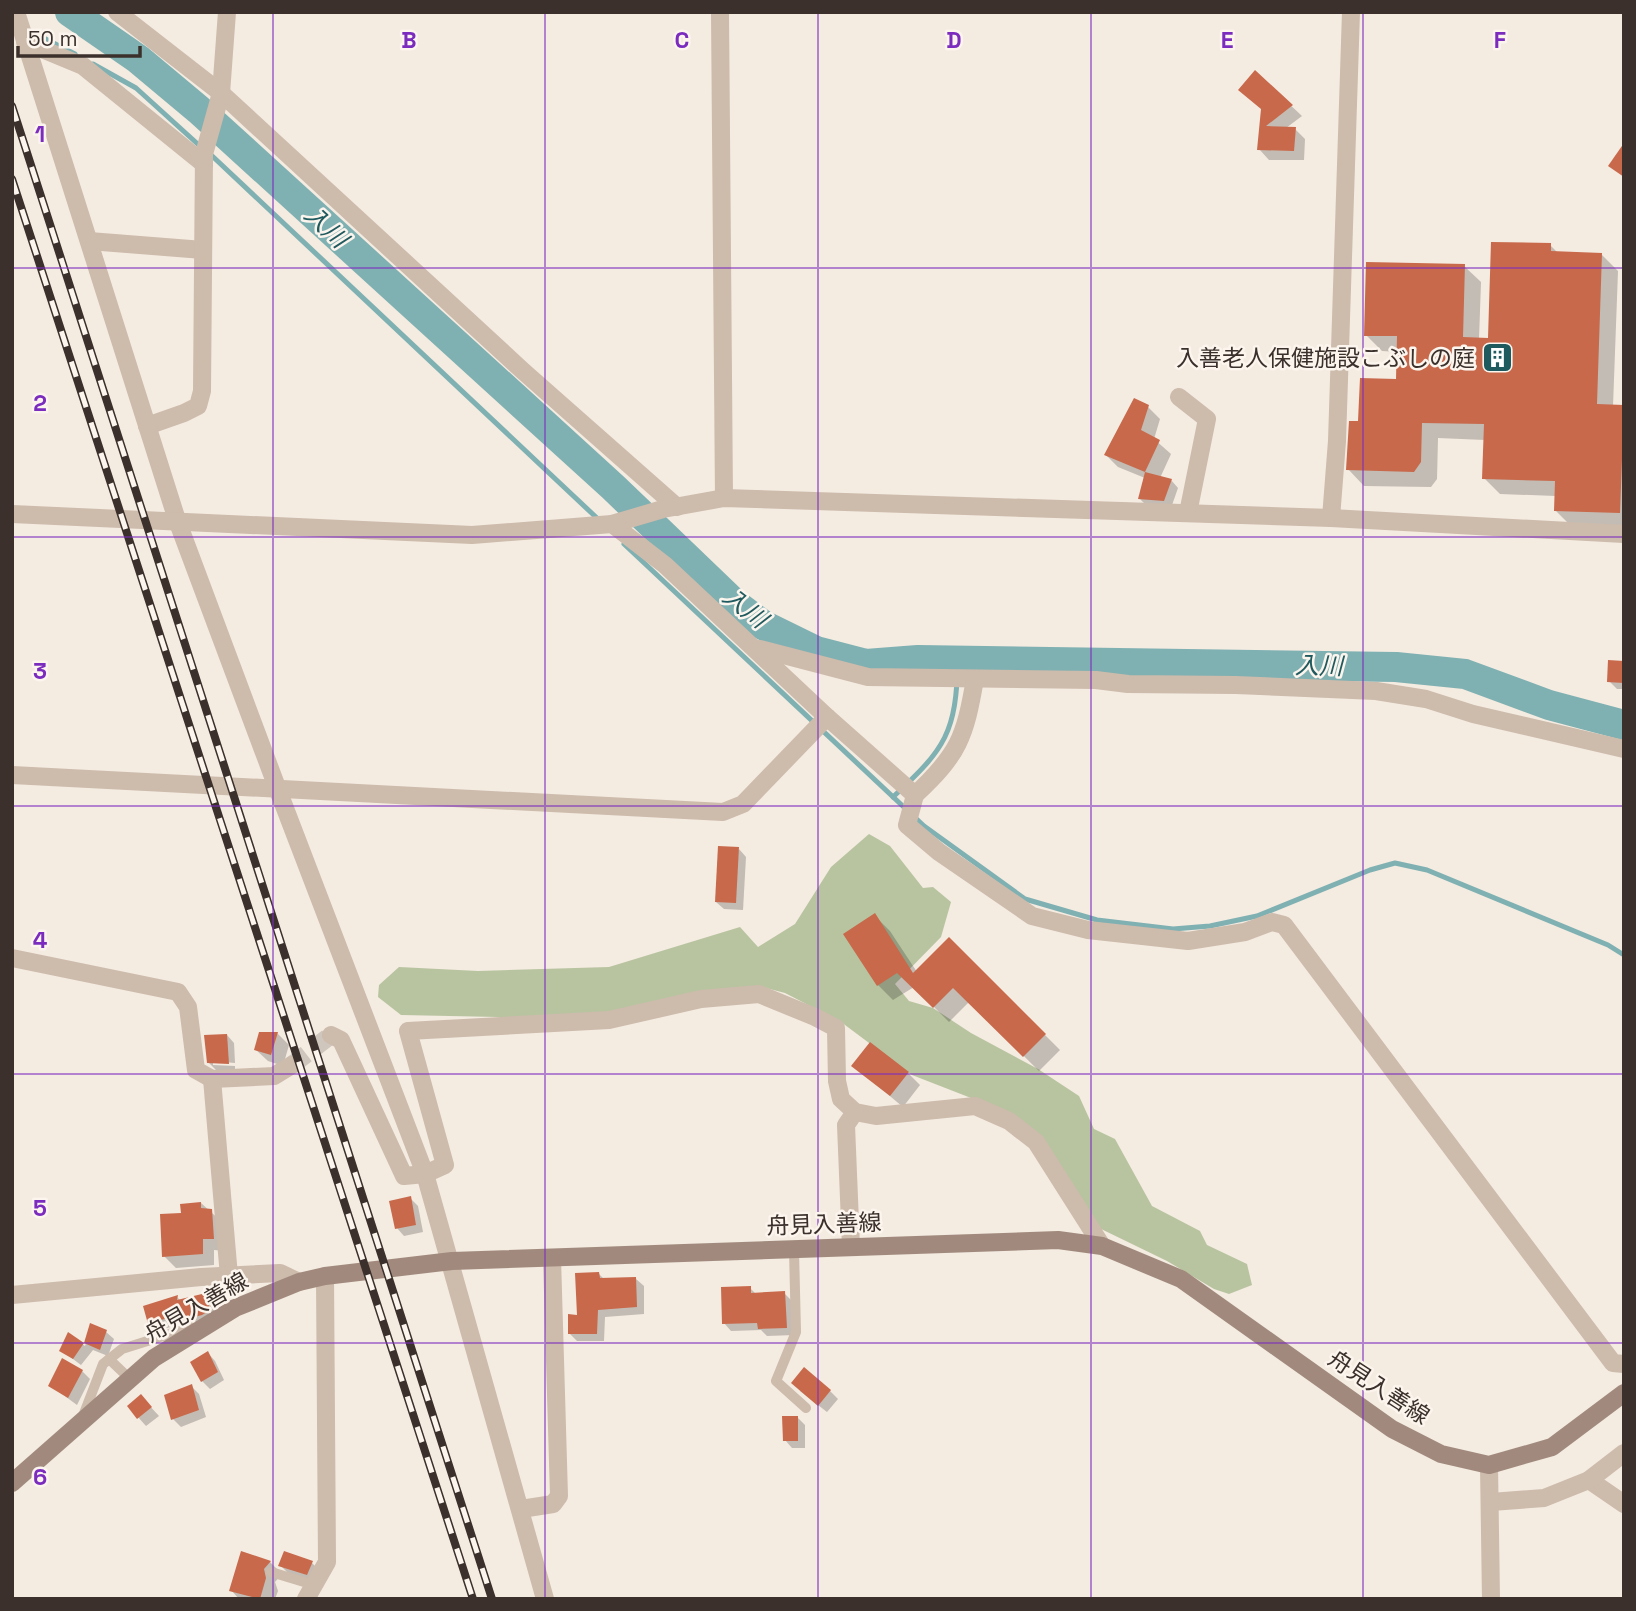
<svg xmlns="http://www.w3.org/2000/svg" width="1636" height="1611" font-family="'Space Grotesk','Noto Sans JP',sans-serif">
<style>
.green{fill:#b8c4a0}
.shadow{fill:#0003}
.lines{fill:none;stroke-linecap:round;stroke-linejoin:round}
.stream{stroke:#7fb0b2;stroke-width:5}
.river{stroke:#7fb0b2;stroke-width:30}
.building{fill:#c8694b}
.minor-tunnel{stroke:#cfc6bd;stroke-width:18;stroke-dasharray:18 9;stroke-linecap:butt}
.service{stroke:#cdbbac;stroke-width:10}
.minor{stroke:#cdbbac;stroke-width:18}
.tertiary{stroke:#cdbbac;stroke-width:18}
.secondary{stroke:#a18a7d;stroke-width:18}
.rail-casing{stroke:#3b302b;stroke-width:8}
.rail{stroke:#fbf5ee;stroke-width:5;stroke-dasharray:16;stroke-linecap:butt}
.grid{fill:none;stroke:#7b2cbf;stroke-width:2;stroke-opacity:0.55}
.labels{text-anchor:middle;stroke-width:5;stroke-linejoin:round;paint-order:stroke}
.poi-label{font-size:23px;fill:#3b302b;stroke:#fbf5ee;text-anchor:end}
.street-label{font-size:23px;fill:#3b302b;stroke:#fbf5ee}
.water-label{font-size:24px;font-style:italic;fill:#1f5a5e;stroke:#fbf5ee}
.grid-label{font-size:23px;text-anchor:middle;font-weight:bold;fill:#7b2cbf;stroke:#fbf5ee;stroke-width:5;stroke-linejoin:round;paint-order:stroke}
</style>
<rect width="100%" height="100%" fill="#f4ebe1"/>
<path class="green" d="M869,834l21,12 33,42 10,-1 18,15 -10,35 -46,47 14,17 24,7 38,25 67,36 41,27 15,33 21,10 37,67 48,25 7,14 40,19 5,21 -23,9 -15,-5 -47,-28 -70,-34 -90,-115 -95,-37 -71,-53 -56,-29 -27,-7 -152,26 -66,6 -139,-3 -23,-18 1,-12 20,-18 79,4 131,-4 131,-40 18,20 37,-23 36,-57z"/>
<g class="shadow">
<path d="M1255,72l47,44 -16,12 9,1 10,10 -1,21h-35l-10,-11 3,-39z"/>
<path d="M1550,245l8,8 43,1 17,17 -5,135 11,1v121l-52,-1 -17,-17 1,-14 -56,-2 -16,-16 1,-38 -47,-2 -1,41 -6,8 -67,-1 -16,-17 12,-46 38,-42 1,-29 -17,-1 -16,-16 98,-69 17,16 -2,57 11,1z"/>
<path d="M1148,407l12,12 -6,20 17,15 -11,24 11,2 7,8 -7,20 -24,-2 -7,-7 5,-21 -27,-11 -12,-12z"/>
<path d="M1624,663v26h-7l-8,-8z"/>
<path d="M739,849l7,8 -3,53 -19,-1 -8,-7z"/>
<path d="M875,916l15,15 27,41 32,-33 111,111 -21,21 -70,-69 -20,20 -35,-35 -21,13 -15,-15z"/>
<path d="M277,1033l12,12 -6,21 -15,-5 -13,-12z"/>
<path d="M227,1035l7,8 1,20 -22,-2v4l22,1v5l-19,-1 -8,-8z"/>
<path d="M854,1066l54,7 12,12 -17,22z"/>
<path d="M410,1198l8,8 5,26 -19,4 -7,-8z"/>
<path d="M201,1203l22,20 3,28 -12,-1v15l-38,3 -12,-12z"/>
<path d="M598,1273l7,7 31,-1 8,7v28l-39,3 -1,24h-27l-8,-8z"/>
<path d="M750,1288l7,7 27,-2 8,8 2,34 -27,1 -6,-6 -30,1 -7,-8z"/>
<path d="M205,1295l8,8 4,15 -25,9 -5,-5 -30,9 -7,-8 27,-26 4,4z"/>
<path d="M92,1325l14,7 8,7 -6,17 -15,-6 -12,15 -20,-15 7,-15 17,11z"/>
<path d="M208,1353l7,8 9,19 -14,9 -8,-8z"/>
<path d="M82,1371l8,8 -13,26 -27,-20z"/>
<path d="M191,1386l8,8 7,23 -25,10 -8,-8z"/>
<path d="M800,1391h30l8,8 -11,13z"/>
<path d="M148,1404l11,12 -13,10 -17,-19z"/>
<path d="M797,1417l8,8v23h-13l-7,-8z"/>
<path d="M242,1554l28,8 12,12 -7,8 3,9 -3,8h-36l-8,-9z"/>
<path d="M312,1563l8,8 -6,11 -26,-9 -8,-8z"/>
</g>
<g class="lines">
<g class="stream">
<path d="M28,30l47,24"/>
<path d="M93,64l43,24 65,59"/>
<path d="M209,153l390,367"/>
<path d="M624,544l300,282 101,73 72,21 76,9 37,-3 47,-10 113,-46 25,-7 32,7 181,75 16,10"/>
<path d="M893,797c53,-49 63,-64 65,-137"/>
</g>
<path class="river" d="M70,12l68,47 61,51 414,377 122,117 28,21 53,26 50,13 52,-4 478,7 69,7 84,31 75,20"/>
</g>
<g class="building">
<path d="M1255,70l38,35 -27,21 30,1 -2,24 -37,-1 4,-41 -23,-19z"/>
<path d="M1624,143v34l-16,-11z"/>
<path d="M1491,242l60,1v8l51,2 -5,151 27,1 -4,108 -66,-2 1,-30 -73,-2 2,-55 -62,-1 -1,39 -7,10 -68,-2 3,-49h9l2,-43 36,1 1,-43h-33l2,-74 99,2 -2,73 25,1z"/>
<path d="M1134,398l15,7 -8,25 19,10 -15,32 -41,-17z"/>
<path d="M1145,472l27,7 -8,22 -26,-2z"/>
<path d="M1608,660l16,1v22l-17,-1z"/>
<path d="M718,846l21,1 -3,56 -21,-1z"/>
<path d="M875,913l38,60 36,-36 97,97 -23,23 -70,-69 -20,20 -36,-35 -20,13 -34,-52z"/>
<path d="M259,1032h19l-7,23 -17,-5z"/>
<path d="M227,1034l2,30 -22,-1 -3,-28z"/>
<path d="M870,1042l39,30 -19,24 -39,-30z"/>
<path d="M411,1196l5,29 -21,4 -6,-28z"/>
<path d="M201,1202v6l11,1 2,30h-11v15l-41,3 -2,-43 21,-1 -1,-9z"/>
<path d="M599,1272l1,6 36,-1 1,30 -39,3 -1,24h-29v-20l9,1 -2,-42z"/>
<path d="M751,1286v7l34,-2 2,37 -29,1 -1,-6 -35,1 -1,-37z"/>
<path d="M206,1293l4,17 -8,5 -19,5 -2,-6 -33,10 -5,-18 35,-11 -1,5z"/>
<path d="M90,1323l17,7 -7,20 -16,-7z"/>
<path d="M68,1332l16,11 -11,16 -14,-8z"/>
<path d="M208,1351l10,21 -17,10 -11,-20z"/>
<path d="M62,1358l21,12 -15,28 -20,-12z"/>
<path d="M804,1367l27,23 -13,16 -27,-23z"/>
<path d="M192,1384l7,26 -28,10 -7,-25z"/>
<path d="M141,1394l11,13 -15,12 -10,-13z"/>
<path d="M782,1416h16v25h-15z"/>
<path d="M241,1551l30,10 -7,8 2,9 -6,21 -31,-8z"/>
<path d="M284,1551l29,10 -6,14 -29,-9z"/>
</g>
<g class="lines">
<path class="minor-tunnel" d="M292,1065l39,-30"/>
<g class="service">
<path d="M794,1250l2,82 -20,49 30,27"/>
<path d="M109,1359l21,20"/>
<path d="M83,1416l20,-52 19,-15 73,-23"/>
<path d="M271,1572l43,13"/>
</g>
<g class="minor">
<path d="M117,12l104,81 302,278 154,136"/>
<path d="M720,12l4,486"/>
<path d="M25,42l58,24 121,98"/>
<path d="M89,241l114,9"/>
<path d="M1179,397l28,22 -19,94"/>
<path d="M147,426l37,-13 14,-7 4,-15 2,-237 17,-61 6,-81"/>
<path d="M1331,518l6,-77 14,-429"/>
<path d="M612,524l53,41 162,152 88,78 -8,30 32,27 93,64 56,14 100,11 57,-9 27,-10 12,3 329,438 11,1"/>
<path d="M760,649l108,28 228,3 32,4 108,1 140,6 50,8 47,15 151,35"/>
<path d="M12,775l711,37 20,-8 84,-87"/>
<path d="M915,795c44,-41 50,-58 60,-116"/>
<path d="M12,958l166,34 10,15 8,63 16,9 62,-3 18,-11"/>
<path d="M331,1035l10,5 63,136 21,-2 20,-9 -37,-134 201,-11 92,-21 58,-5 56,23 21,11 1,53 4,18 14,13 21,4 99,-10 34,15 27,21 66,104"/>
<path d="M212,1079l17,197"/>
<path d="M851,1247l-5,-122 9,-13"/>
<path d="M12,1295l189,-18 79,-4 19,9"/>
<path d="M1589,1480l35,24"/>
<path d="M1491,1502l53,-4 45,-18 35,-27"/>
<path d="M521,1509l32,-5 6,-8 -7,-238"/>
<path d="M306,1599l21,-37 -2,-286"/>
</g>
<g class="tertiary">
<path d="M16,12l161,508 101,270 147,384 120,425"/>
<path d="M12,514l460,21 140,-11 51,-15 61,-11 607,20 293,16"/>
<path d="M1489,1465l2,134"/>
</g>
<path class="secondary" d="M12,1483l142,-125 81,-50 64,-26 26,-6 127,-15 606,-21 44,6 79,33 211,150 49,25 48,11 63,-18 72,-54"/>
<defs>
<g id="rail">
<path d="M12,106l480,1493"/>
<path d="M12,179l461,1420"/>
</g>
</defs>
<use href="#rail" class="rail-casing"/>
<use href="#rail" class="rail"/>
</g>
<path class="grid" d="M273,12v1587M545,12v1587M818,12v1587M1091,12v1587M1363,12v1587M12,268h1612M12,537h1612M12,806h1612M12,1074h1612M12,1343h1612"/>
<defs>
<symbol id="building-square" viewBox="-11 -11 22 22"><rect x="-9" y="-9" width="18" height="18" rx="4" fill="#1f5a5e" stroke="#fbf5ee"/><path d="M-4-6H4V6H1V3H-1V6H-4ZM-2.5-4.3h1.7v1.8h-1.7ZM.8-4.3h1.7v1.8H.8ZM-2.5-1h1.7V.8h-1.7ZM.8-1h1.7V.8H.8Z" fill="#fff"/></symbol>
</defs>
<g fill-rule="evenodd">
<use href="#building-square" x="1480" y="340" width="35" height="35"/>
</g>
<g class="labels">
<g class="poi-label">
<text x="1475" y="366">入善老人保健施設こぶしの庭</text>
</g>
<g class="street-label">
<text transform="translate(824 1224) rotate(-2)" y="8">舟見入善線</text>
<text transform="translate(196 1307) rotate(-30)" y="8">舟見入善線</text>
<text transform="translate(1379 1387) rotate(33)" y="8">舟見入善線</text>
</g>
<g class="water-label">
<text transform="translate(326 227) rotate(43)" y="8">入川</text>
<text transform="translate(745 608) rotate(38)" y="8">入川</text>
<text transform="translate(1319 666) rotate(1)" y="8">入川</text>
</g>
</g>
<g class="grid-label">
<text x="409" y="48">B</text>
<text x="682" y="48">C</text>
<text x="954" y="48">D</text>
<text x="1227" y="48">E</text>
<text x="1500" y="48">F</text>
<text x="40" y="142">1</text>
<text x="40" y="411">2</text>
<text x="40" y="679">3</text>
<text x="40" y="948">4</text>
<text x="40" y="1216">5</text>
<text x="40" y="1485">6</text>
</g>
<rect width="1636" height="1611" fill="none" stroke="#3b302b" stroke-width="28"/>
<path d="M18 46v10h122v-10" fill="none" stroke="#3b302b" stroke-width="3.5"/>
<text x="28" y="46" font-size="21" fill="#3b302b" stroke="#fbf5ee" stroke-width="5" paint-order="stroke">50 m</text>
</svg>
